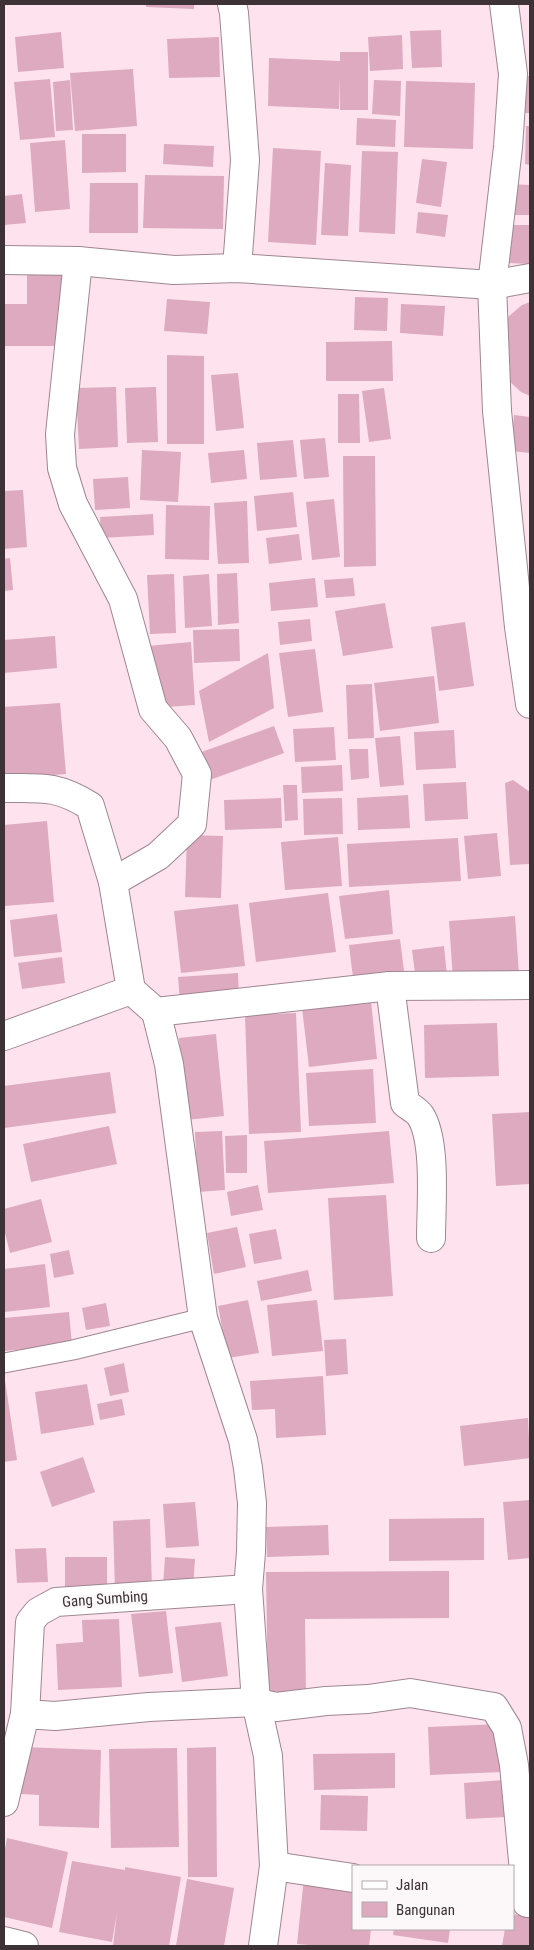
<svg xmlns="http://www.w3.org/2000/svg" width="534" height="1950" font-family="'Roboto Condensed',sans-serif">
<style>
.building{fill:#ddaac0}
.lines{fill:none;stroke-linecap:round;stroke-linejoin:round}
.lane-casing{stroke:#9e8690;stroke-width:21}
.street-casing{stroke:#9e8690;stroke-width:30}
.lane{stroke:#fff;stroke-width:19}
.street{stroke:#fff;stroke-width:28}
.labels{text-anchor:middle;stroke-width:5;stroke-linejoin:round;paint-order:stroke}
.street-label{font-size:15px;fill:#3d3337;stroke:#fcf7f9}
</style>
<rect width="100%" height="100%" fill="#fee3ee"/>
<g class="building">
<path d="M146,4h48v5l-48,-2z"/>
<path d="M441,30l1,37 -30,1 -2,-37z"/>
<path d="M61,32l3,36 -46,4 -3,-35z"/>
<path d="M402,35l1,34 -33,2 -2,-34z"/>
<path d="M219,37l1,40 -51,1 -2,-39z"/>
<path d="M340,52h28v58h-28v-33l-1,32 -71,-3 1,-48 71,3z"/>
<path d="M133,69l4,57 -62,5 -5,-58z"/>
<path d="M524,76h6v37h-7z"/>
<path d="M50,79l5,58 -35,3 -6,-58z"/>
<path d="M70,80l3,50 -17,1 -3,-49z"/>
<path d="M374,80l27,1 -1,35 -28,-2z"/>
<path d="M406,81l69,2 -2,66 -69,-2z"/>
<path d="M357,118l39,2 -1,27 -39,-2z"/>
<path d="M526,126h4v39l-5,-1z"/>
<path d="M82,134h44v38l-44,1z"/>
<path d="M65,140l5,69 -35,3 -5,-69z"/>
<path d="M164,144l50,2 -1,21 -50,-3z"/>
<path d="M273,148l48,3 -5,94 -48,-3z"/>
<path d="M362,151l36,1 -3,82 -36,-2z"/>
<path d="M422,159l25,3 -6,45 -25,-4z"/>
<path d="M325,163l26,2 -3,71 -27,-1z"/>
<path d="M145,175l79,1 -1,53 -80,-1z"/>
<path d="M90,183h48v50h-49z"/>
<path d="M510,184l20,1v30h-20z"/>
<path d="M22,194l4,29 -22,2v-29z"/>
<path d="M418,212l30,3 -3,22 -29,-4z"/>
<path d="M509,225h21v39l-22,-1z"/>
<path d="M27,267l35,1v78h-58v-42h23z"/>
<path d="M355,297l33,1 -1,33 -33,-1z"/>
<path d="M167,299l43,3 -3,32 -43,-3z"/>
<path d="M530,302v94l-9,-4 -13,-12 -8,-49 9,-15 13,-11z"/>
<path d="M401,304l44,2 -2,30 -43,-3z"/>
<path d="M392,341l1,40h-67v-39z"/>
<path d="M167,355l37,1v88h-37z"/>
<path d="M238,373l6,55 -28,3 -5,-56z"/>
<path d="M116,387l2,60 -39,2 -3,-61z"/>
<path d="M156,387l2,55 -31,1 -2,-55z"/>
<path d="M384,388l7,51 -22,3 -7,-51z"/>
<path d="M338,394h21l1,49h-22z"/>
<path d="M514,415l16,2v36l-19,-2z"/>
<path d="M325,438l4,39 -25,2 -4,-39z"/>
<path d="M293,440l4,37 -37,3 -3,-37z"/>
<path d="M142,450l39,2 -3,50 -38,-2z"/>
<path d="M244,450l3,29 -36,4 -3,-30z"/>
<path d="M343,456h32l1,110 -32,1z"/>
<path d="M128,477l2,31 -35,2 -2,-31z"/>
<path d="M23,490l4,57 -23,2v-58z"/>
<path d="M293,492l4,35 -40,4 -3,-35z"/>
<path d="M334,499l6,58 -28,3 -6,-58z"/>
<path d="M247,501l2,62 -31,1 -4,-61z"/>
<path d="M166,505l44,1 -1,54 -44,-1z"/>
<path d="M153,514l1,21 -53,3 -1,-21z"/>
<path d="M299,534l3,26 -33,4 -3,-26z"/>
<path d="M10,558l3,32 -9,1v-32z"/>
<path d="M237,573l2,50 -21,2 -1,-51z"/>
<path d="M174,574l2,59 -26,1 -3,-59z"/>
<path d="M209,574l3,52 -27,2 -2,-52z"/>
<path d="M315,578l3,29 -47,4 -2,-28z"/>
<path d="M353,578l2,18 -29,2 -2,-18z"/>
<path d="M385,603l8,45 -50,8 -8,-45z"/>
<path d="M310,619l2,22 -32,4 -2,-23z"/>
<path d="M465,622l9,64 -35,5 -8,-64z"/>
<path d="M239,629l1,32 -46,2 -1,-33z"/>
<path d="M55,636l2,32 -53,5v-33z"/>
<path d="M191,642l4,63 -42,3 -5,-62z"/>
<path d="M315,649l8,63 -35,5 -9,-64z"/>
<path d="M268,653l6,55 -65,34 -10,-51z"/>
<path d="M434,676l5,47 -59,8 -6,-48z"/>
<path d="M372,684l2,54 -26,1 -2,-54z"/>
<path d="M60,703l6,71 -62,5v-72z"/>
<path d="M274,726l10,27 -77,28 -11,-27z"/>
<path d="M334,727l2,33 -41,2 -2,-33z"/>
<path d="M454,730l2,38 -40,2 -2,-38z"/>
<path d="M400,736l4,49 -24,2 -5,-49z"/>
<path d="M349,749h19l1,29 -18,2z"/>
<path d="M342,765l1,26 -41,2 -1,-26z"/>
<path d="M513,780l17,12v72l-20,1 -5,-82z"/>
<path d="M466,782l2,37 -43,2 -2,-37z"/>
<path d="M283,785h14l1,35 -13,1z"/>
<path d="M408,795l2,33 -52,2 -1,-32z"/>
<path d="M281,798l1,30 -57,2 -1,-30z"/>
<path d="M342,798l1,36 -39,1 -1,-36z"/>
<path d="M47,821l7,81 -50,4v-81z"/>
<path d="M497,833l4,43 -33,3 -4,-43z"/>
<path d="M187,835l36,1 -2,62 -36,-1z"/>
<path d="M338,837l4,49 -57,4 -4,-48z"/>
<path d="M458,838l3,43 -112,6 -2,-43z"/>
<path d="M389,890l4,44 -48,5 -6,-43z"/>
<path d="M328,893l8,59 -80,10 -7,-59z"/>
<path d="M238,904l7,62 -64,7 -7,-62z"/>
<path d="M57,914l5,38 -48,5 -4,-37z"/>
<path d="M515,916l4,59 -66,5 -4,-59z"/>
<path d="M400,939l5,40 -51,7 -5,-41z"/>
<path d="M444,946l3,30 -31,4 -4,-30z"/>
<path d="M62,957l3,26 -43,6 -4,-26z"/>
<path d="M238,973l1,24 -59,5 -2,-25z"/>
<path d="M371,1001l6,58 -68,8 -7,-59z"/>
<path d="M296,1013l5,119 -52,2 -4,-119z"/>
<path d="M497,1023l2,53 -74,2 -1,-53z"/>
<path d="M216,1034l8,82 -38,4 -7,-82z"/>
<path d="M373,1069l3,54 -67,3 -3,-53z"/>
<path d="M110,1072l6,41 -112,15v-42z"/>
<path d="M530,1112v72l-34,2 -4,-72z"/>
<path d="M109,1126l8,38 -86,18 -8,-38z"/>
<path d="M222,1131l3,59 -27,2 -3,-60z"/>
<path d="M389,1131l5,52 -126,10 -4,-52z"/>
<path d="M247,1135v38h-21l-1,-37z"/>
<path d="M258,1185l5,25 -32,6 -4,-24z"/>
<path d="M386,1195l7,101 -59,4 -6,-102z"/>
<path d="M41,1199l11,43 -42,11 -6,-24v-20z"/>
<path d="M237,1227l9,40 -32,7 -7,-41z"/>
<path d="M276,1229l6,30 -28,5 -5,-30z"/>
<path d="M69,1250l5,24 -20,4 -4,-24z"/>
<path d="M45,1264l5,43 -46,5v-43z"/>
<path d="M308,1270l4,21 -51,10 -4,-20z"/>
<path d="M248,1300l11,53 -31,5 -10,-52z"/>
<path d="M317,1300l6,51 -51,5 -5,-51z"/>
<path d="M106,1303l4,23 -24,4 -4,-22z"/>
<path d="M69,1312l3,33 -68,6v-33z"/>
<path d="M346,1339l2,35 -22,2 -2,-36z"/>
<path d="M124,1363l5,29 -19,4 -6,-28z"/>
<path d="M4,1374l13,86 -13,2z"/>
<path d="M323,1376l3,59 -50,3 -1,-29 -23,1 -2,-29z"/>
<path d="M87,1384l7,41 -53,9 -6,-42z"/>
<path d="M122,1399l3,16 -25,5 -3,-16z"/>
<path d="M528,1418l2,40 -66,8 -4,-40z"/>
<path d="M83,1457l12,35 -43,15 -12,-35z"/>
<path d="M530,1500v58l-22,2 -5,-58z"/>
<path d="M195,1502l4,44 -33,2 -3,-44z"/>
<path d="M484,1518v42l-95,1v-42z"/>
<path d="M150,1519l2,71 -37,1 -2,-70z"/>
<path d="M328,1525l1,30 -62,2 -1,-30z"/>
<path d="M46,1548l2,34 -31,1 -2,-34z"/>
<path d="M65,1557h42v33l-42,1z"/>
<path d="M165,1557l30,2 -2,29 -30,-2z"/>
<path d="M449,1571v47l-144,1 1,76h-38l-2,-123z"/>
<path d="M166,1611l7,62 -34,4 -8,-63z"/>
<path d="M119,1619l3,68 -64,3 -2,-46 27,-2 -1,-22z"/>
<path d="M221,1622l7,54 -46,6 -7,-55z"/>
<path d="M500,1724l2,48 -72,3 -2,-48z"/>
<path d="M23,1747l78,3 -2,78 -60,-2v-31l-18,-1z"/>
<path d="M216,1747l1,130h-29l-1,-129z"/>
<path d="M177,1748l2,99 -68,1 -2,-99z"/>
<path d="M395,1753v35l-81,2 -1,-36z"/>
<path d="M504,1780l2,37 -40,2 -2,-36z"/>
<path d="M321,1795l47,1 -1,35 -47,-1z"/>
<path d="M7,1838l61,14 -16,76 -48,-11v-63z"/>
<path d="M72,1861l53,9v-3l56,10 -12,69h-56l4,-33 -5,29 -53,-10z"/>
<path d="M304,1878l49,5v46h18l-2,17h-47l-25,-2z"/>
<path d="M187,1879l47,9 -10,58h-48z"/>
<path d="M513,1914l17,3v29h-28l3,-17h8z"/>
<path d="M394,1929h56l-2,14 -55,-8z"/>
</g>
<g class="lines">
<defs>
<path id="lane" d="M4,1363l69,-13 130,-32"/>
<g id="street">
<path d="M232,4l2,9 11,147 -8,108"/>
<path d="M504,4l9,70 -5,73 -16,138 5,126 22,216 11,77"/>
<path d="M4,260l74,1 96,9 63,-2 255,17 38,-7"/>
<path d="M78,261l-18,173 2,34 11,36 50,95 30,110 25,29 19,36 -5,50 -34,32 -45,26"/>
<path d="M4,788c37,0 53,-3 86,18l23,76 18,108 25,22 234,-26 140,-1"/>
<path d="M390,986l15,117c5,4 11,7 15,12 17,25 11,92 11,123"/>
<path d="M156,1012l13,52 34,254 40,122 5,28 4,35 -1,49 -3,37 8,113 12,54 6,110"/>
<path d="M4,1036l127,-46"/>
<path d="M25,1714l5,-92 8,-10 18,-10 192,-13"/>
<path d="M4,1802l21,-88 30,2 94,-9 107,-5 20,5 50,-6 42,-2 42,-6 84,14 13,21 7,37 13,138"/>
<path d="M4,1941l20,5"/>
<path d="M263,1946l11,-80 79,12"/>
</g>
</defs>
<use href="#lane" class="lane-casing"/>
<use href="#street" class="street-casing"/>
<use href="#lane" class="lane"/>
<use href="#street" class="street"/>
</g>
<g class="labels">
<g class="street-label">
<text transform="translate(105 1599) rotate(-4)" y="5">Gang Sumbing</text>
</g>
</g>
<rect width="534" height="1950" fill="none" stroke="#3d3337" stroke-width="10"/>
<rect x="352" y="1865" width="162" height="65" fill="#fcf7f9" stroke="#b0a9ab"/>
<rect x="362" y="1881" width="25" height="8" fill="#ffffff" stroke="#b0a9ab"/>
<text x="396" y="1890" font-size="15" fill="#3d3337">Jalan</text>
<rect x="362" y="1902" width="25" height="15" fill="#ddaac0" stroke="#b0a9ab"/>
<text x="396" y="1915" font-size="15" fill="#3d3337">Bangunan</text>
</svg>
